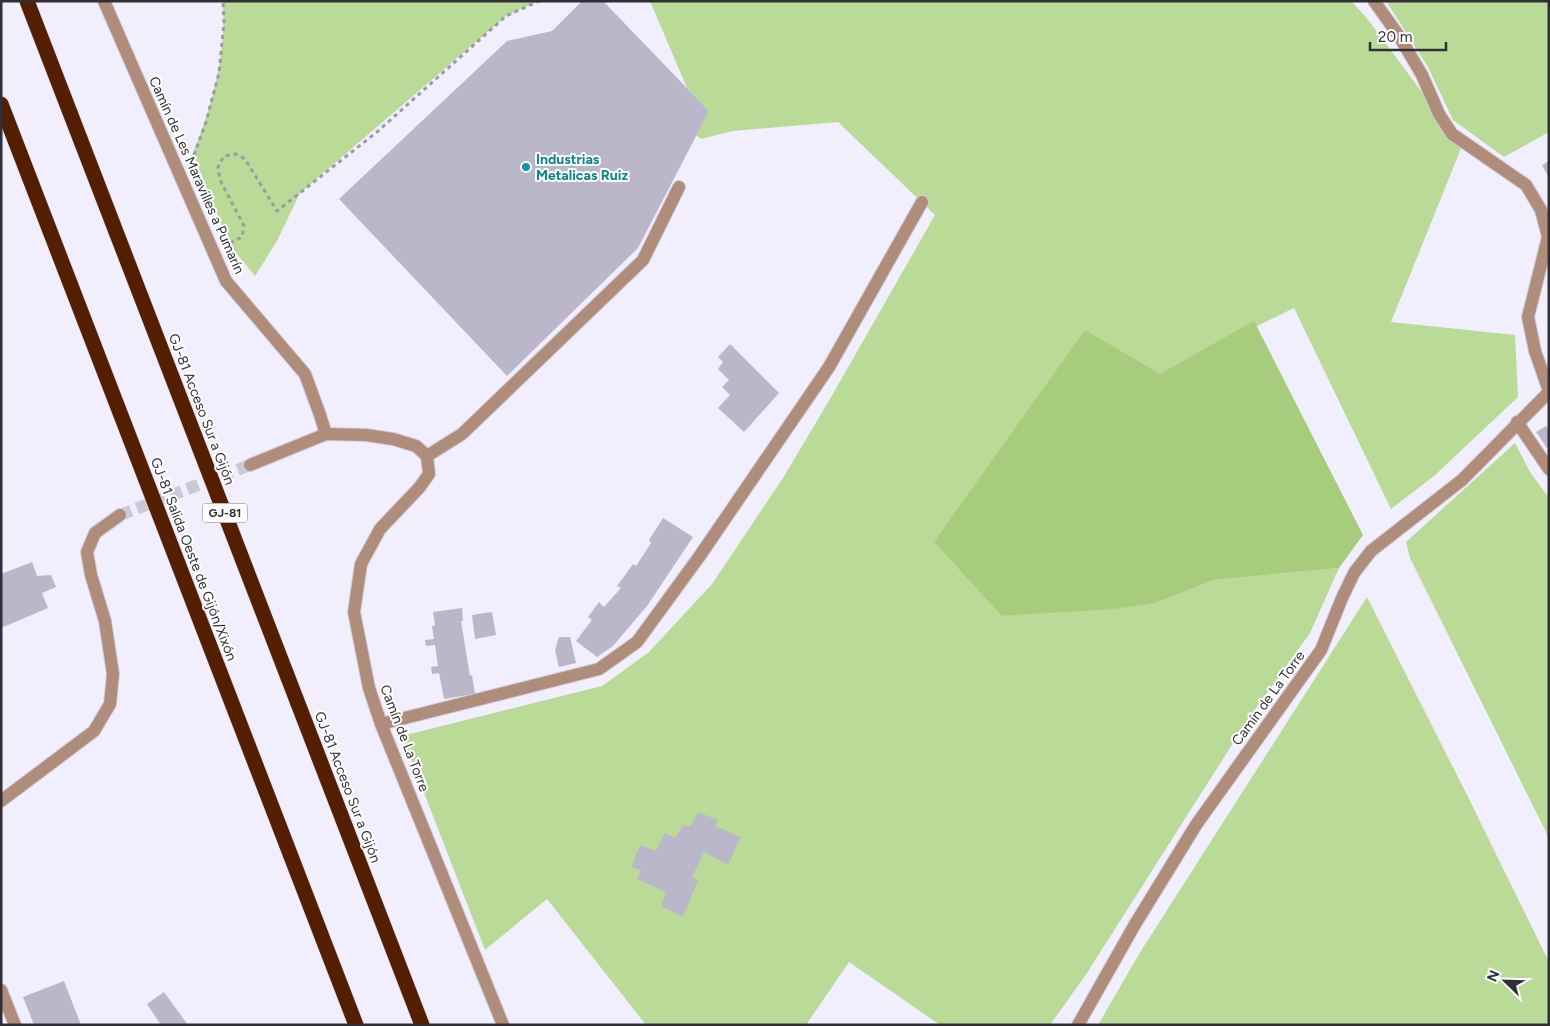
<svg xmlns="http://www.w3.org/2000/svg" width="1550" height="1026" font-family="Figtree,sans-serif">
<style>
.green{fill:#bada97}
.forest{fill:#a6cc7c}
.building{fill:#bab7ca}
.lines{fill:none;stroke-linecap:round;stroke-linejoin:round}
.minor-tunnel{stroke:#cac9d6;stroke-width:12;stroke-dasharray:12 6;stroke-linecap:butt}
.minor-casing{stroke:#ceccda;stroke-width:14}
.highway-casing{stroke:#ceccda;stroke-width:16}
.path{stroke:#9b9aa5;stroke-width:3;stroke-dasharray:4 4;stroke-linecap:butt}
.minor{stroke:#b08c7a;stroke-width:12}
.highway{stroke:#541f00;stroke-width:15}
.culture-dot{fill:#0f9aa8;stroke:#fff;stroke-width:2}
.labels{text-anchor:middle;stroke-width:4;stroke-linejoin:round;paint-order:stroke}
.shield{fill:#fff;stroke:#6e6d72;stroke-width:1}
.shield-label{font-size:12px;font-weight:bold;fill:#302f36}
.culture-label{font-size:14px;font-weight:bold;fill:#0d838f;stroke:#fff;text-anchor:start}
.street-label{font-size:14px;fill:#302f36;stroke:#fff}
</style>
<rect width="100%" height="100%" fill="#f1effe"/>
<g class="green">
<path d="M223,1h316l-33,15 -206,177 -23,48 -22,35 -26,-32 -36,-91c20,-50 33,-97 30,-152z"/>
<path d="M650,1h701l15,16 96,129 -71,176 124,13 3,62 -84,79 -43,33 -97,-201 -134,66 -226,168 69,74 153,-13 58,-23 125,-12 -29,65 -61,85 -162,255 -37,52h-110l-91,-63 -43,63h-160l-99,-126 -62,51 -83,-214 200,-50 47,-34 63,-68 71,-106 47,-79 105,-184 -97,-93 -105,9 -32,8 -5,-4 13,-24 -22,-23z"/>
<path d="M1386,1h163v131l-45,25 -51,-37 -25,-53z"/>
<path d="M1515,443l15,29 19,26v340l-139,-280 -4,-16z"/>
<path d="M1367,597l102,202 80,163v63h-451l41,-71z"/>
</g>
<path class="forest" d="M1254,321l109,214 -24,33 -125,12 -58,23 -43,6 -111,7 -68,-74 151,-212 75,44z"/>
<g class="building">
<path d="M582,1h21l106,110 -71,137 -131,128 -168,-177 168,-158 45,-10z"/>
<path d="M1549,161v17l-7,-13z"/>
<path d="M730,344l49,49 -35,39 -26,-24 12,-13 -8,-8 7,-7 -11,-11 5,-7 -5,-5z"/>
<path d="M1546,426l3,5v16l-2,1 -11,-16z"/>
<path d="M663,518l30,19 -46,69 -34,40 -16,11 -21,-16 16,-21 -4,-3 11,-15 5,5 17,-19 -4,-2 16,-22 3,2 15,-23 -2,-3z"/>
<path d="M32,562l5,14 14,-1 5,12 -14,6 6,15 -47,20v-54z"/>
<path d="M462,608l1,13h-2l9,55 2,-1 3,19 -31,5 -5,-26 -7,1 -1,-7 7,-1 -3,-21 -9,1 -1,-6 9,-1 -2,-13 3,-1 -2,-13z"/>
<path d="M492,612l4,23 -21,4 -3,-24z"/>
<path d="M559,637h11l6,26 -17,4 -4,-17z"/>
<path d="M698,812l20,8 -3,6 26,11 -13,28 -24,-13 -12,25 6,3 -15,37 -22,-11 5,-14 -29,-13 4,-9 -10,-3 9,-22 16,6 9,-18 10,5 8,-13 7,2z"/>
<path d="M64,981l17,44h-47l-11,-28z"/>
<path d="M164,992l24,33h-27l-14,-21z"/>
</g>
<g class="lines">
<path class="minor-tunnel" d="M120,515l130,-50"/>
<defs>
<g id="minor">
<path d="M104,1l122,280 79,93 14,38 7,22"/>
<path d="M1374,1l25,35 23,39 17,39 13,20 74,51 15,25 7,27 -20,80 7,34 14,40"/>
<path d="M1517,422l32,47"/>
<path d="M427,456l35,-22 181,-174 36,-73"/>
<path d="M250,465l76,-31 40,1 27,4 23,7 11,10 2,18 -10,14 -39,41 -19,35 -7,48 15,76 12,36 122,301"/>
<path d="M381,724l218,-55 38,-27 62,-85 130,-190 93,-165"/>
<path d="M1,801l93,-70 16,-27 3,-30 -8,-53 -14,-46 -4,-23 8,-19 25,-18"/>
<path d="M1,990l14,35"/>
<path d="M1078,1025l56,-99 62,-101 125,-175 21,-52 12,-25 17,-22 91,-71 87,-88"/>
</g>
<g id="highway">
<path d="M27,1l395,1024"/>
<path d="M1,104l355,921"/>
</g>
</defs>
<use href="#minor" class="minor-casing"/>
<use href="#highway" class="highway-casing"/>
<g class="path">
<path d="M194,155l12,-33 13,-49 5,-51 -1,-21"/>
<path d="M230,243l12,-6 2,-11 -24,-46 -2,-13 6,-11 12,-2 9,5 32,52 100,-79 129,-116 33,-15"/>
</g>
<use href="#minor" class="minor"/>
<use href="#highway" class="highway"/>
</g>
<circle class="culture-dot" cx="526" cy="167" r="5"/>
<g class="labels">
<rect class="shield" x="202.5" y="503.5" width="45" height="19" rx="4"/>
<g class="shield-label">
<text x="225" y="517">GJ-81</text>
</g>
<g class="culture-label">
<text x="536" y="164">Industrias<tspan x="536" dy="16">Metalicas Ruiz</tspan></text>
</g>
<g class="street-label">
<text transform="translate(197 175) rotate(66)" y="5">Camín de Les Maravilles a Pumarín</text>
<text transform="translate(202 409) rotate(69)" y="5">GJ-81 Acceso Sur a Gijón</text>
<text transform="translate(194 559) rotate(69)" y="5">GJ-81 Salida Oeste de Gijón/Xixón</text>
<text transform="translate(1268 698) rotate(-54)" y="5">Camín de La Torre</text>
<text transform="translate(405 738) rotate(69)" y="5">Camín de La Torre</text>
<text transform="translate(348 787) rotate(69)" y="5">GJ-81 Acceso Sur a Gijón</text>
</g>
</g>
<rect width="1550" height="1026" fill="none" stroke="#302f36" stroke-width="5"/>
<g transform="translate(1505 981) rotate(293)" stroke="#ffffff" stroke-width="4" paint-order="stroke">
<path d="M0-4L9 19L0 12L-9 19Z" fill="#302f36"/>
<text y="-8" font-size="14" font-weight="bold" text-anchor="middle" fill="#302f36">N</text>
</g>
<path d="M1370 42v8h76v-8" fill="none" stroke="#302f36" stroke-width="2.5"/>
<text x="1378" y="42" font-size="15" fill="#302f36" stroke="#ffffff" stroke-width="4" paint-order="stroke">20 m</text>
</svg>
